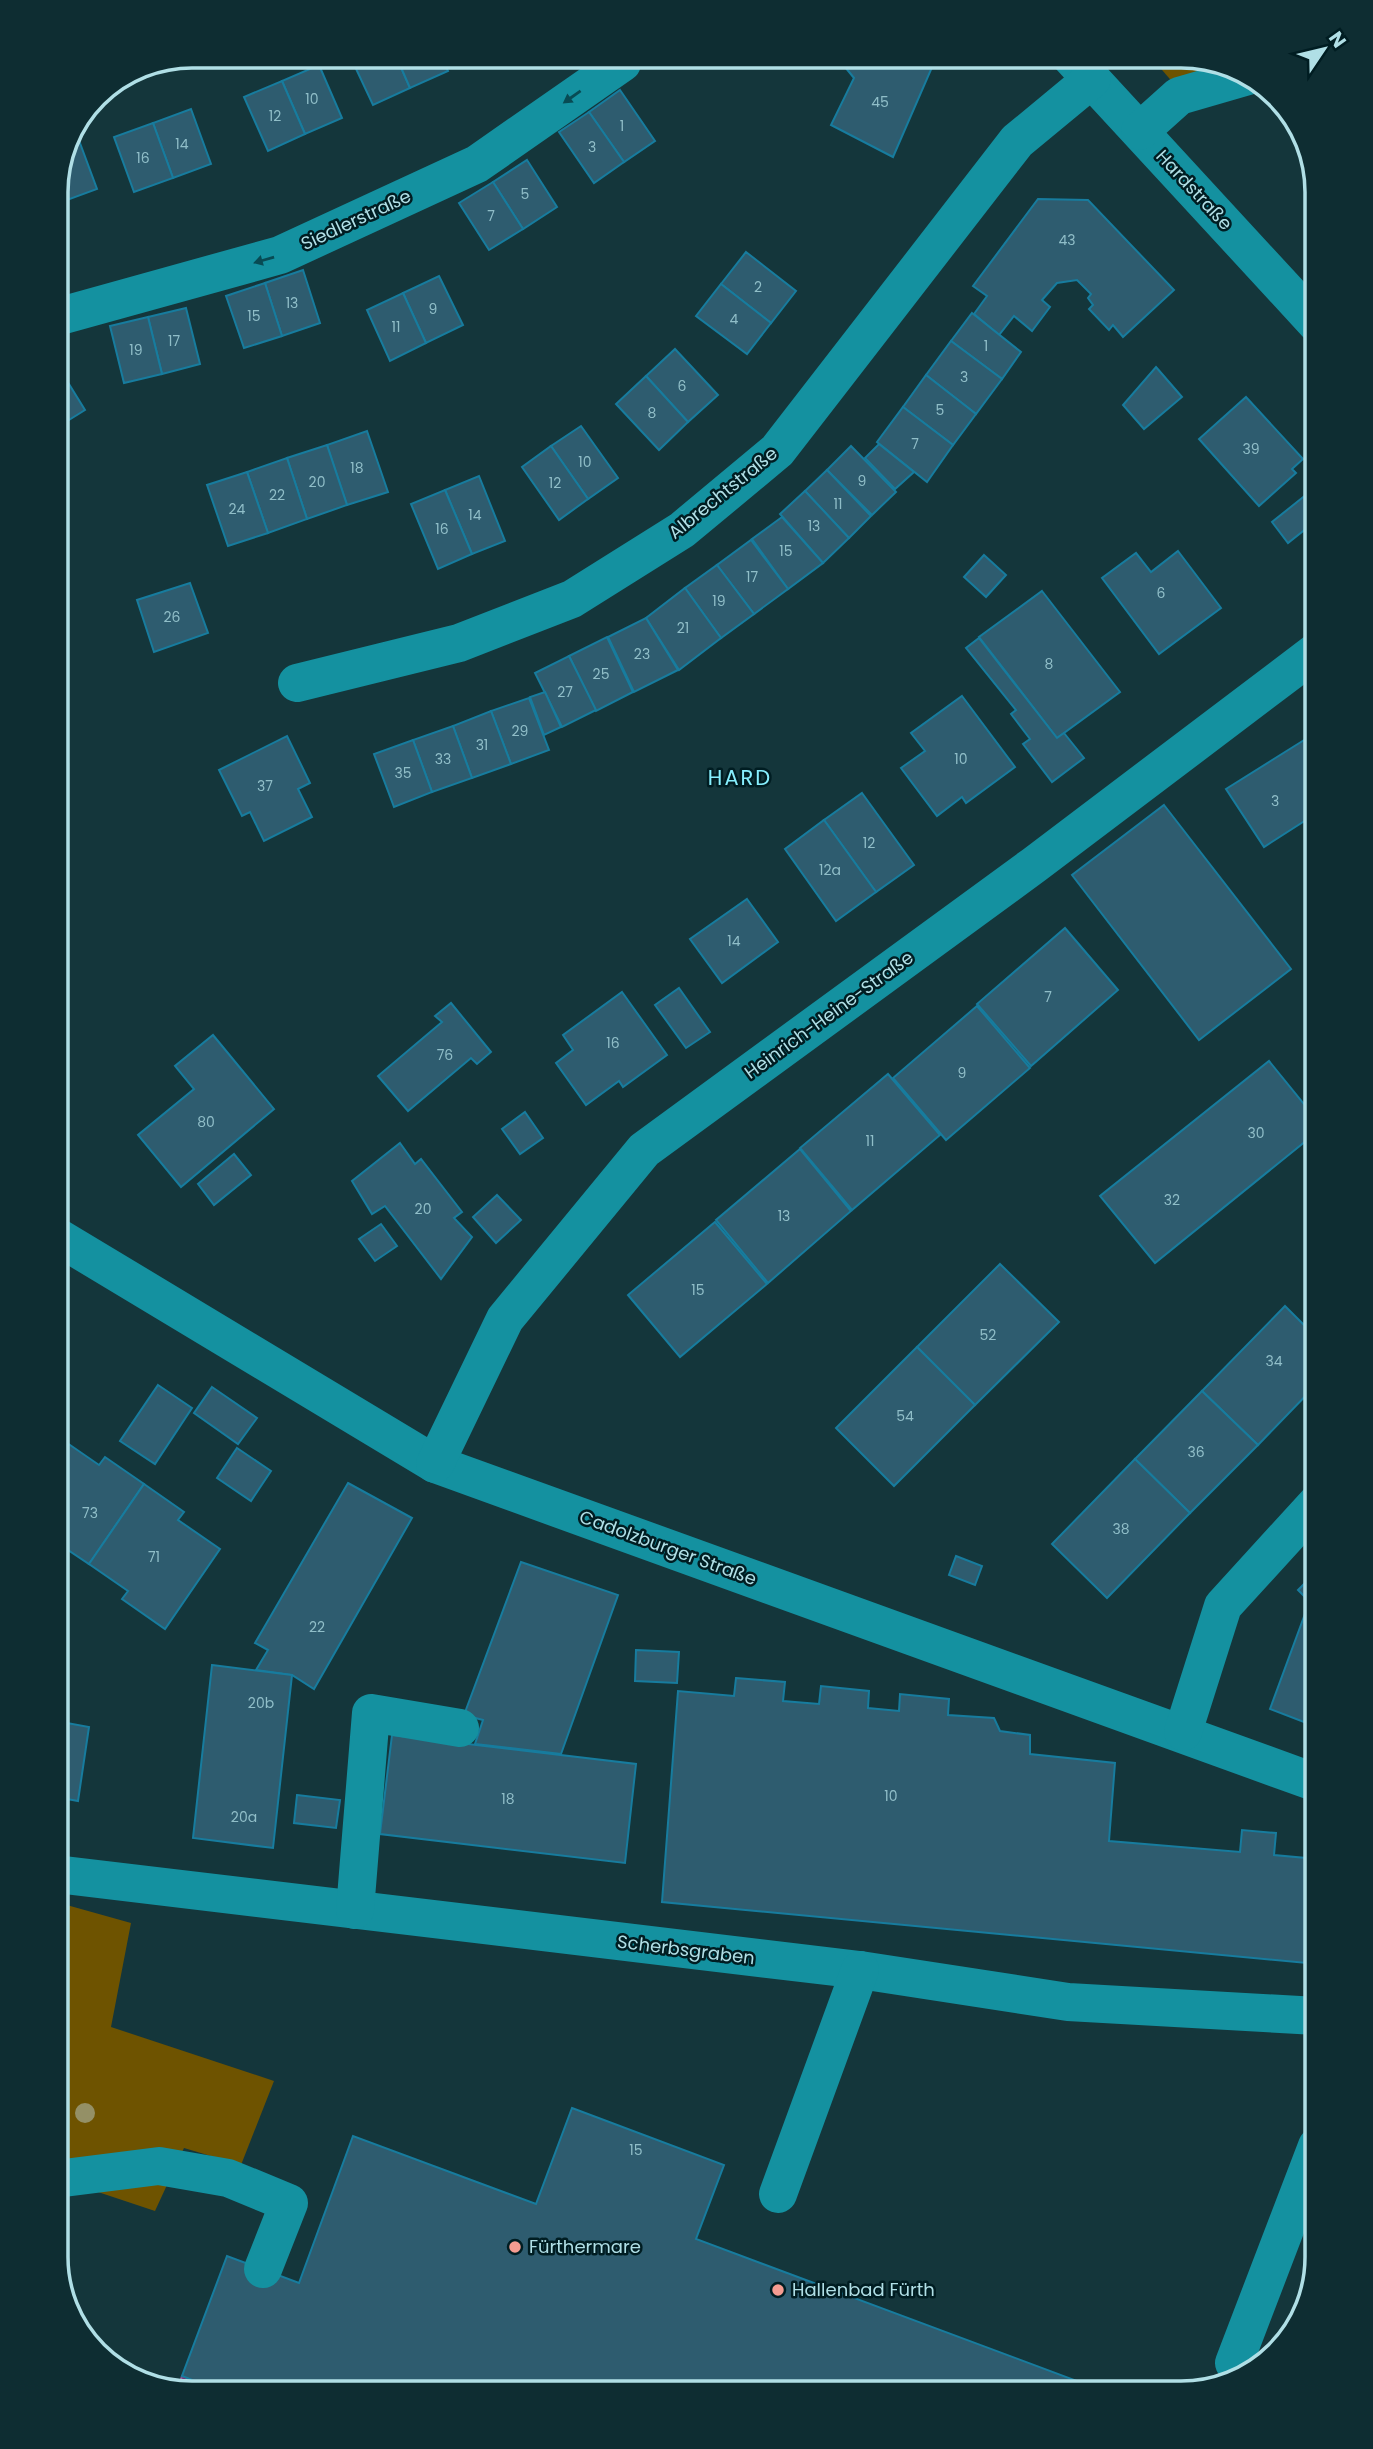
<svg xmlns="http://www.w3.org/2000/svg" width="1373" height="2449" font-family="Poppins,sans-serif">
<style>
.green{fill:#6e5300}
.water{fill:#6b1c6d;stroke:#805691;stroke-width:2}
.building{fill:#2e5c6f;stroke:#177c9e;stroke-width:2}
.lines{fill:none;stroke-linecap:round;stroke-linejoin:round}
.minor{stroke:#1491a0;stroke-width:38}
.tree{fill:#949066}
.oneway{fill:#084b54}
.poi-dot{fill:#f59c91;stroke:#001d22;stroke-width:2.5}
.labels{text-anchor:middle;stroke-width:5;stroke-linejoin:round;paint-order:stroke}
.number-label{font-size:14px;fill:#90bec8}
.street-label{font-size:18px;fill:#b0dfe6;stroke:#001d22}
.poi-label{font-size:18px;fill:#b0dfe6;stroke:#001d22;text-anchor:start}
.quarter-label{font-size:21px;letter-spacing:2px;fill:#86effe;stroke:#001d22}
.rim{fill:none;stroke:#b0dfe6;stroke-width:3.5}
</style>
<rect width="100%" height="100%" fill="#14363b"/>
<g class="green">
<path d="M1150,56h40l67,23 7,9 -70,19z"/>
<path d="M56,1902l75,21 -20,104 163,54 -33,84 -57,-17 -29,63 -99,-33z"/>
</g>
<path class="water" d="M182,2376l26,10 -2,7 -29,-2z"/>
<g class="building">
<path d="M350,56h46l14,32 -37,17z"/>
<path d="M396,56h45l7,15 -38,17z"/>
<path d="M836,56h89l8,9 -40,92 -62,-32 23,-47z"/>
<path d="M319,65l23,53 -37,16 -23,-53z"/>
<path d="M282,81l23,53 -37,17 -24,-54z"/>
<path d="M620,90l35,51 -31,21 -35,-50z"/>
<path d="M191,109l20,55 -38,14 -20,-55z"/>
<path d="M589,112l35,50 -30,21 -35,-51z"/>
<path d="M153,123l20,55 -39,14 -20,-55z"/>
<path d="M77,135l20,54 -38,14 -3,-20 11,-43z"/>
<path d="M527,160l30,47 -34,22 -30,-47z"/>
<path d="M493,182l30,47 -34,21 -30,-47z"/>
<path d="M1038,199l50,1 86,90 -51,47 -10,-12 -4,5 -20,-21 4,-4 -5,-7 3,-4 -14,-14 -20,3 -15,17 8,7 -18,24 -18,-15 -15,19 -25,-21 13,-18 -14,-10z"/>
<path d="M746,252l50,39 -25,32 -50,-39z"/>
<path d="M303,270l17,53 -38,13 -17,-53z"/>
<path d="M439,276l24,49 -37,18 -23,-50z"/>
<path d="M265,283l17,53 -38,12 -18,-52z"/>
<path d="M721,284l50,39 -24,31 -51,-38z"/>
<path d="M403,293l23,50 -36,18 -23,-51z"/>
<path d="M186,308l14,56 -38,10 -14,-57z"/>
<path d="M972,313l49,39 -19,27 -51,-38z"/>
<path d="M148,317l14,57 -38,9 -14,-57z"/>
<path d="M951,341l51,38 -26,35 -50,-39z"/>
<path d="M675,349l43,46 -30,27 -42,-46z"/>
<path d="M56,363l29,47 -29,18z"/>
<path d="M1156,367l26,30 -38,32 -21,-24z"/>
<path d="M926,375l50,39 -23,31 -50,-38z"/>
<path d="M646,376l42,46 -29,28 -43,-46z"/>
<path d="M1246,397l57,62 -11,10 4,4 -37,33 -60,-67z"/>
<path d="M903,407l50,38 -26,37 -50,-40z"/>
<path d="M581,426l37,52 -30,21 -37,-53z"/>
<path d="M367,431l21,61 -41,13 -20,-60z"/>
<path d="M879,444l35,28 -19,17 -30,-31z"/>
<path d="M327,445l20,60 -40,14 -20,-61z"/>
<path d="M551,446l37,53 -29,21 -37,-53z"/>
<path d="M851,446l45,46 -24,23 -45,-45z"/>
<path d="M287,458l20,61 -39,14 -21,-61z"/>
<path d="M827,470l44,46 -22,22 -44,-47z"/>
<path d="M247,472l21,61 -40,13 -21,-61z"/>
<path d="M479,476l26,65 -33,13 -27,-64z"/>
<path d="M1317,486v34l-29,23 -16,-21z"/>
<path d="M445,490l27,64 -34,15 -27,-65z"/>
<path d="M805,491l44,47 -26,25 -43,-49z"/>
<path d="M782,517l41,46 -35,26 -36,-50z"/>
<path d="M751,540l37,49 -34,25 -37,-49z"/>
<path d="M1178,551l43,57 -62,46 -57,-76 34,-25 15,19z"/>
<path d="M984,555l22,20 -20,22 -22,-20z"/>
<path d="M717,565l37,49 -33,24 -36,-50z"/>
<path d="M190,583l18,50 -54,19 -17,-52z"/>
<path d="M685,588l36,50 -42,32 -33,-52z"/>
<path d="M1042,591l78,101 -63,46 -78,-101z"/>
<path d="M646,618l32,52 -44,22 -26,-55z"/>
<path d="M607,637l26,55 -37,19 -27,-55z"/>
<path d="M979,638l78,100 7,-5 20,25 -32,24 -29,-38 7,-5 -19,-25 5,-4 -50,-62z"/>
<path d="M569,656l27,54 -34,17 -27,-54z"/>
<path d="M545,692l16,35 -17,8 -14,-38z"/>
<path d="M962,696l53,71 -49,36 -4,-6 -25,19 -36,-48 24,-17 -14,-18z"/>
<path d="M529,698l20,52 -38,14 -20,-53z"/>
<path d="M491,711l20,53 -39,14 -19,-52z"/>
<path d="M453,726l19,52 -40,14 -19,-52z"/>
<path d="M1317,732v81l-53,34 -38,-58z"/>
<path d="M287,736l23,47 -12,6 14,28 -48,24 -14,-29 -8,4 -23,-46z"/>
<path d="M413,740l19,52 -38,15 -20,-53z"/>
<path d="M862,793l52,72 -38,27 -52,-72z"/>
<path d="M1164,805l127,164 -92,71 -127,-165z"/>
<path d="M824,820l52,72 -40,29 -51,-72z"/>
<path d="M747,899l31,43 -56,41 -32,-44z"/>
<path d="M1065,928l53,62 -87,76 -54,-62z"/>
<path d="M679,988l31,44 -24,16 -31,-43z"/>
<path d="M622,992l45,63 -44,32 -4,-6 -33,24 -30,-42 17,-13 -10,-15z"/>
<path d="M451,1003l40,49 -14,12 -6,-6 -63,53 -30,-35 64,-54 -7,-6z"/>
<path d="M977,1006l53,62 -84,72 -53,-62z"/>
<path d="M56,1027l11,15 -11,9z"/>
<path d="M213,1035l61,74 -93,78 -43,-52 56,-46 -19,-23z"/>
<path d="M1269,1061l48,59v12l-162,131 -55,-67z"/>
<path d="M888,1074l52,61 -88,75 -52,-62z"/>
<path d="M525,1112l18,26 -23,16 -18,-25z"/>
<path d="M400,1143l15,21 6,-5 41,53 -8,6 18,19 -31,42 -56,-73 -13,8 -20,-33z"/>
<path d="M800,1149l51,62 -83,72 -52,-63z"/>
<path d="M234,1154l17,21 -37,30 -16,-21z"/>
<path d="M497,1195l24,25 -25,23 -23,-26z"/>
<path d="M715,1222l52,62 -87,73 -52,-62z"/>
<path d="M381,1224l16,22 -22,15 -16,-22z"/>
<path d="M1000,1264l59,58 -84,83 -58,-58z"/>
<path d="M1285,1306l32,32v46l-59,61 -56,-54z"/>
<path d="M917,1347l58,58 -81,81 -58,-58z"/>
<path d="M158,1385l34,23 -37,56 -35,-23z"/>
<path d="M212,1387l45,31 -19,26 -44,-31z"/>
<path d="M1202,1391l56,54 -68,68 -55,-54z"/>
<path d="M57,1436l42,29 6,-8 39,27 -55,80 -33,-22z"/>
<path d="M237,1448l34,23 -20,30 -34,-23z"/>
<path d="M1135,1459l55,54 -83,85 -55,-54z"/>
<path d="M348,1483l64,35 -98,171 -22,-14 -36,-5 12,-20 -13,-7z"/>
<path d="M144,1484l40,28 -6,8 42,29 -55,80 -43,-30 6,-8 -39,-27z"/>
<path d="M956,1556l26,10 -7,19 -26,-10z"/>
<path d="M521,1562l97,33 -57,159 -86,-10 8,-24 -19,-5z"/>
<path d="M1317,1571v38l-19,-19z"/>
<path d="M1309,1603l8,8v116l-47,-18z"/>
<path d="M636,1650l43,2 -2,31 -42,-2z"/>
<path d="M212,1665l80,10 -19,173 -80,-10z"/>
<path d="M736,1678l49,4 -2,19 36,3 2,-18 48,5 -1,17 31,3 1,-17 49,5 -1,16 46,3 6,13 30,4v19l85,9 -6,78 131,11 2,-22 34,3 -2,22 43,4v105l-655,-62 16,-211 56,5z"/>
<path d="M56,1721l33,6 -11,74 -22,-4z"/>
<path d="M392,1735l244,29 -11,99 -245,-29z"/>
<path d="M297,1795l43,5 -4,28 -42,-5z"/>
<path d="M572,2108l152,57 -28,74 381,142 -4,12h-848l-43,-17 45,-120 72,27 54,-147 183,68z"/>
</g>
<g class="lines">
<g class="minor">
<path d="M1070,56l247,268"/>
<path d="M1140,131l39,-35 69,-20"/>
<path d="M56,309l8,6 216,-60 197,-91 145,-101 -4,-7"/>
<path d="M297,683l162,-40 113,-44 110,-69 95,-79 240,-310 75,-62"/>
<path d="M56,1236l379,228 882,319"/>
<path d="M435,1464l70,-145 139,-169 390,-285 283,-214"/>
<path d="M1183,1732l40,-126 94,-103"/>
<path d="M56,1874l804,96 208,32 249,14"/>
<path d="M355,1910l16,-197 89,15"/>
<path d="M56,2179l103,-13 69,12 61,25 -26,66"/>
<path d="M778,2194l82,-224"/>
<path d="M1234,2363l83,-217"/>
</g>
</g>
<circle class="tree" cx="85" cy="2113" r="10"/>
<defs><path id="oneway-solid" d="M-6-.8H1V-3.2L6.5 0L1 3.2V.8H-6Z" transform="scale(1.75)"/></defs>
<g class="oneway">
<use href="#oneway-solid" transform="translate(572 97) rotate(145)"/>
<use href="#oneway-solid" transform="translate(264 260) rotate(164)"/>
</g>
<g class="poi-dot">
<circle cx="515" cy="2247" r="7"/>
<circle cx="778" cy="2290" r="7"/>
</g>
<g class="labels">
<g class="number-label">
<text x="312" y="104">10</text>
<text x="880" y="107">45</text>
<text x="275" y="121">12</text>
<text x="622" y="131">1</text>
<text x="182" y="149">14</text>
<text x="592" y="152">3</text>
<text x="143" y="163">16</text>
<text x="525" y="199">5</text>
<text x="491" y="221">7</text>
<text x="1067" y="245">43</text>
<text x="758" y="292">2</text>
<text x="292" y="308">13</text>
<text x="433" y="314">9</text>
<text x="254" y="321">15</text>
<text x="734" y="324">4</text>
<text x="396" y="332">11</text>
<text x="174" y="346">17</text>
<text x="986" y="351">1</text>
<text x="136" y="355">19</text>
<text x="964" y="382">3</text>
<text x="682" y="391">6</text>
<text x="940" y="415">5</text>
<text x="652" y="418">8</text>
<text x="915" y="449">7</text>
<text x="1251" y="454">39</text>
<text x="585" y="467">10</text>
<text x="357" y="473">18</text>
<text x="862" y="486">9</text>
<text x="317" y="487">20</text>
<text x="555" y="488">12</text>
<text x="277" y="500">22</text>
<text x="838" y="509">11</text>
<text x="237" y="514">24</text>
<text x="475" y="520">14</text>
<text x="814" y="531">13</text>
<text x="442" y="534">16</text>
<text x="786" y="556">15</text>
<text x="752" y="582">17</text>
<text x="1161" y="598">6</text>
<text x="719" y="606">19</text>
<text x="172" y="622">26</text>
<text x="683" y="633">21</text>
<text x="642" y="659">23</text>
<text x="1049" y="669">8</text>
<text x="601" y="679">25</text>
<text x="565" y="697">27</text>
<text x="520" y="736">29</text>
<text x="482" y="750">31</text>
<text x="443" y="764">33</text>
<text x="961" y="764">10</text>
<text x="403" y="778">35</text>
<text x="265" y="791">37</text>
<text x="1275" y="806">3</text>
<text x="869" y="848">12</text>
<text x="830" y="875">12a</text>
<text x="734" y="946">14</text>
<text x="1048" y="1002">7</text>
<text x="613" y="1048">16</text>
<text x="445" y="1060">76</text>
<text x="962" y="1078">9</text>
<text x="206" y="1127">80</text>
<text x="1256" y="1138">30</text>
<text x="870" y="1146">11</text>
<text x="1172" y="1205">32</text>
<text x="423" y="1214">20</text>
<text x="784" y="1221">13</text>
<text x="698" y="1295">15</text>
<text x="988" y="1340">52</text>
<text x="1274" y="1366">34</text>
<text x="905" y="1421">54</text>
<text x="1196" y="1457">36</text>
<text x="90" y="1518">73</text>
<text x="1121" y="1534">38</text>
<text x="154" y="1562">71</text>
<text x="317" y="1632">22</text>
<text x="261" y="1708">20b</text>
<text x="891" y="1801">10</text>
<text x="508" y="1804">18</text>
<text x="244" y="1822">20a</text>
<text x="636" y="2155">15</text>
</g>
<g class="street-label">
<text transform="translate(1194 190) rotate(47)" y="6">Hardstraße</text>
<text transform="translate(356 220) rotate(-25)" y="6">Siedlerstraße</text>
<text transform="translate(723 493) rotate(-39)" y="6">Albrechtstraße</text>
<text transform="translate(829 1015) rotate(-36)" y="6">Heinrich-Heine-Straße</text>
<text transform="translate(668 1548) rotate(20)" y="6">Cadolzburger Straße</text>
<text transform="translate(686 1950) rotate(7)" y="6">Scherbsgraben</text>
</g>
<g class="poi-label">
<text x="529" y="2253">Fürthermare</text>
<text x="792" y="2296">Hallenbad Fürth</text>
</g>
<g class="quarter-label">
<text x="740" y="785">HARD</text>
</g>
</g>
<path d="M0 0H1373V2449H0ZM192 68H1181A124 124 0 0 1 1305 192V2257A124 124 0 0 1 1181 2381H192A124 124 0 0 1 68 2257V192A124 124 0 0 1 192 68Z" fill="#0e2d32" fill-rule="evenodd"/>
<path class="rim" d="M192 68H1181A124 124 0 0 1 1305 192V2257A124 124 0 0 1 1181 2381H192A124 124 0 0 1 68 2257V192A124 124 0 0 1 192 68Z"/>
<g transform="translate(1324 49) rotate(55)" stroke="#001d22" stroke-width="5" paint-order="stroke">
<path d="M0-5L12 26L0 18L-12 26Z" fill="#b0dfe6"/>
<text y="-10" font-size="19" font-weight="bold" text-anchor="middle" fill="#b0dfe6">N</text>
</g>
</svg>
